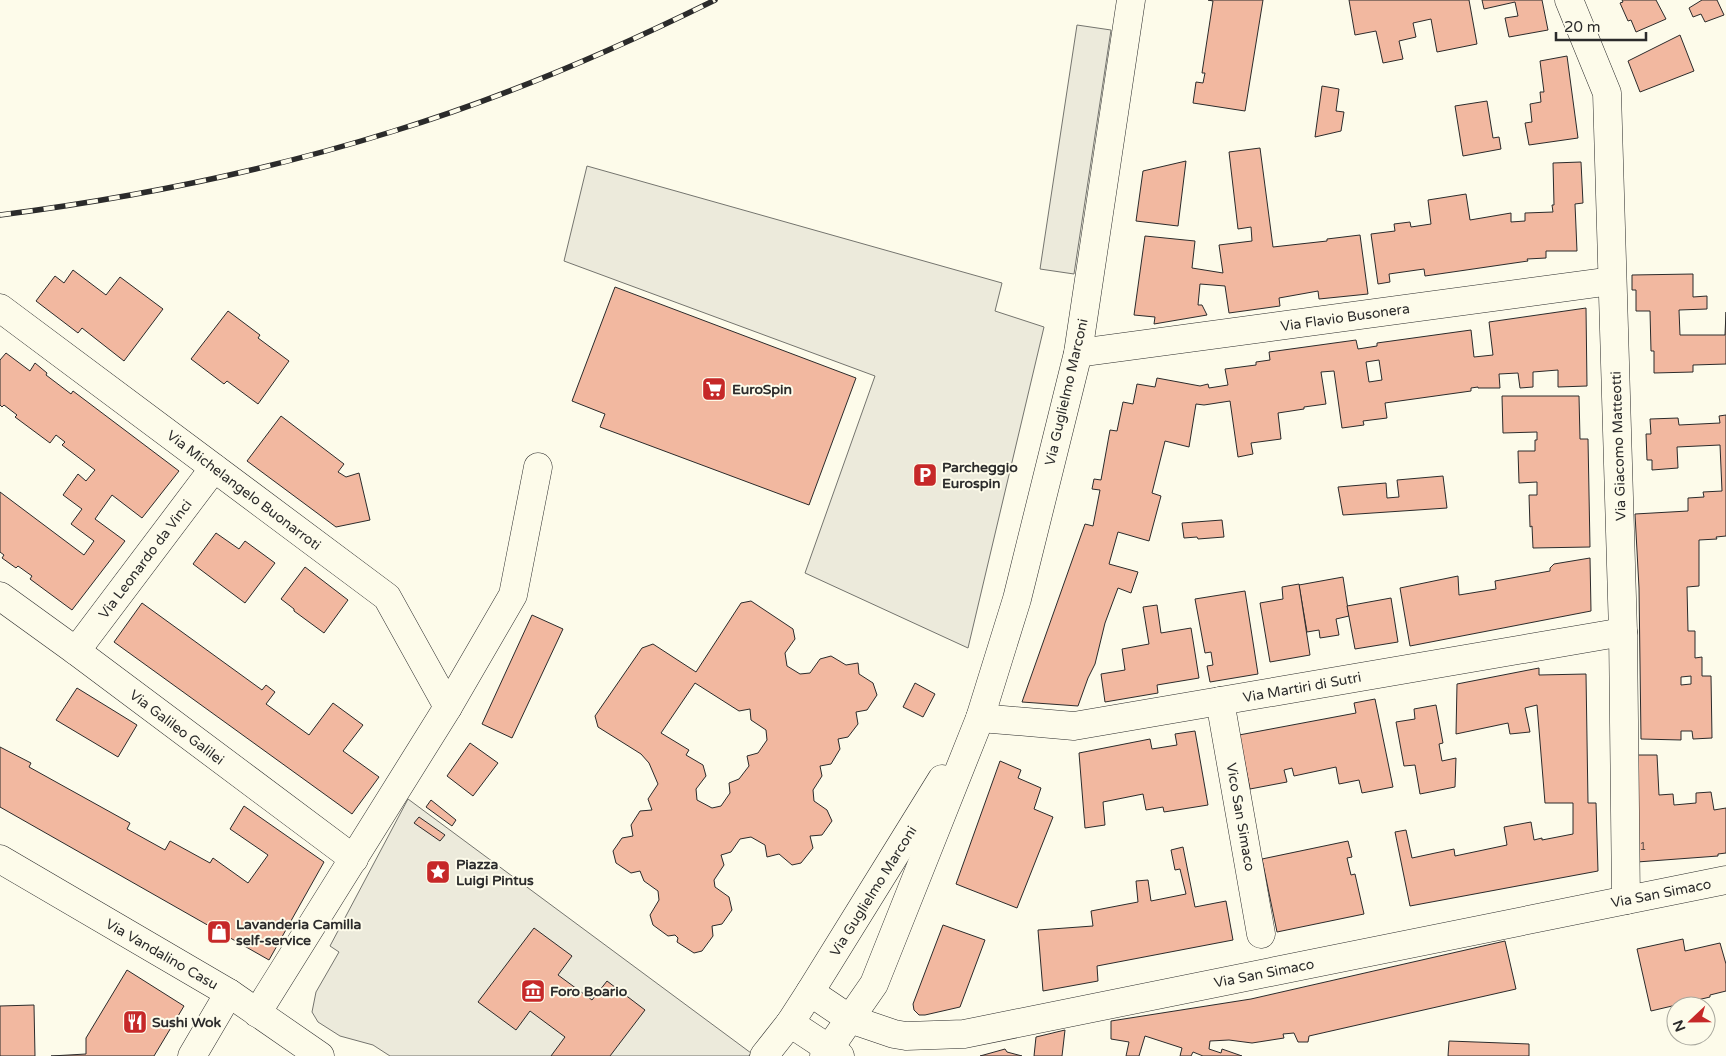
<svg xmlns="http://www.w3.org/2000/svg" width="1726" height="1056" font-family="'Varela Round',sans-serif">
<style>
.parking{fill:#eceadb;stroke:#74746e}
.building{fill:#f2b8a0;stroke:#2b2b2b;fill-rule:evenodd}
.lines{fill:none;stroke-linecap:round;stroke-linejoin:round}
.minor-casing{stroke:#2b2b2b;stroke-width:29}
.tertiary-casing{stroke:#2b2b2b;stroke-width:29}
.secondary-casing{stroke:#2b2b2b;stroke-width:29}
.minor{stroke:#fdfbea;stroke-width:28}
.tertiary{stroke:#fdfbea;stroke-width:28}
.secondary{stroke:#fdfbea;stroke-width:28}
.rail-casing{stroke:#2b2b2b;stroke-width:5.5}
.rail{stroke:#fdfbea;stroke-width:4;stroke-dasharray:11;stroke-linecap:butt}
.labels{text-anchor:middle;stroke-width:4;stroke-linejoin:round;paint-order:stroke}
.number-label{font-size:11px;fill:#5d4e48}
.street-label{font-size:14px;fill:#2b2b2b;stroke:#fdfbea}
.poi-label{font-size:14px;font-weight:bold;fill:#2b2b2b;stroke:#fdfbea;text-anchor:start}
</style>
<rect width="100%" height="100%" fill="#fdfbea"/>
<g class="parking">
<path d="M1077,25l34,5 -37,244 -34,-5z"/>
<path d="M587,166l415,117 -7,28 49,16 -76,321 -163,-75 70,-197 -311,-115z"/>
<path d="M408,799l343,254 -2,3h-359l-17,-11 -33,-9 -22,-14 -6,-10 4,-20 23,-40 -9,-6z"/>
</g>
<g class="building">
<path d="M1208,0h55l-18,111 -52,-8 3,-21 7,1 2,-10h-3l11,-72z"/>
<path d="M1349,0h120l8,44 -40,8 -6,-33 -18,4 3,14 -17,4 4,18 -20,4 -7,-32 -21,4z"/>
<path d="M1482,0h60l6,30 -39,7 -4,-19 13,-2 -3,-14 -31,7z"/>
<path d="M1622,0h34l10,19 -30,13 -5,-12 -3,1 -8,-18 3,-1z"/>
<path d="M1702,0h15l7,15 -19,7 -4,-8 -8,3 -4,-9z"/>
<path d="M1680,35l14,36 -54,21 -12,-31z"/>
<path d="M1567,56l11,82 -49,7 -4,-22 7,-1 -2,-18 11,-2 -1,-10h4l-4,-31z"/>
<path d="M1322,86l17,3 -3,22 8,1 -3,19 -26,6z"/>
<path d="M1487,101l6,37 6,-1 2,12 -38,7 -8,-50z"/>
<path d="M1260,148l13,99 54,-6v-2l33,-4 8,59 -49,5 -1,-8 -39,7 1,8 -51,7 -4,-27 -25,-2 -2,21h4l5,10 -53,9 1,-7 -21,-2 11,-79 50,5 -3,27 31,5 -4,-28 33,-4 -1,-14 -13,2 -9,-77z"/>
<path d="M1186,161l-8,65 -42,-5 7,-50z"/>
<path d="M1581,162l2,41 -8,1 2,47h-31v7l-19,1 1,2 -103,15 -1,-7 -35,5 1,8 -12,2 -7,-50 24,-3 -1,-7 16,-2 1,5 20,-3 -3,-24 38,-6 4,26 41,-7v9l14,-1v-8l28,-1 -1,-7h2l-1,-42z"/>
<path d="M73,270l33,25 14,-18 43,32 -39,52 -42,-33 -4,5 -42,-32 19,-25 9,7z"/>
<path d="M1693,274v23l14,-1v13l-28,1 1,25h45l1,-23v52l-33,1v7l-39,1v-22h-3l-1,-40h-14v-21h-4v-15z"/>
<path d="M615,287l241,91 -47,127 -209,-78 5,-13 -33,-13z"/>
<path d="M1586,308l1,78 -29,1v-17l-25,2v15l-13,1 -2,-15 -19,1 1,14h-22v-1l-7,1v3l-86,12 2,15 -24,3 1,4 -22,3 -8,-57 -13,1 5,32 -22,3v2l-26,4 3,26 -30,4 2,11 -15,3 -8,-56 -26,4 -8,-1 -7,43 -24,-6 -13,52 9,3 -12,45 -31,-9 -9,32 29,8 -7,21 -13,-5 -13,35 -10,41 -7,14 -10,28 -56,-4 63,-178 8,2 7,-36 -8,-1 2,-10 7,1 9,-50 7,1 6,-29 10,2 4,-20 18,3 2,-9 43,8 8,-2 1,4 19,-3 -3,-16 31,-4v-3l14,-2 -1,-8 87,-12 2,9 19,-3v-3l94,-13 3,27 19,-2 -4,-33zM1379,360l3,20 -13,2 -3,-20z"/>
<path d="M228,311l32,24 -2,3 31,23 -31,43 -31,-23 -3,3 -33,-25z"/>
<path d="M6,353l24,18 5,-8 12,10 -1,2 25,19 2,-3 106,80 -37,47 -30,-23 -17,24 30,22 -53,69 -42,-31 2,-3 -14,-10 -2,2 -14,-10 2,-3 -4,-3v-60l84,63 10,-14 -23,-17 11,-15 -19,-14 15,-21 8,7 9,-11 -33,-25 3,-3 -9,-7 -6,8 -35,-26 2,-2 -13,-10 -2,2 -2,-2v-45z"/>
<path d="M1502,396h77l1,43h8l2,108 -57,1 -1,-22 -2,1 -1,-32h8v-13l-18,1 -1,-32h17v-11h2v-8l-34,1z"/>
<path d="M1726,415v121l-10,1 1,2 -18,1v46l-12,1 1,44h7v27l7,-1v19h9l1,62 -19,1 -1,-8h-11v9l-40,-1 -2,-151 -4,-74 53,-3v-13l16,-1 -1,-5 19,-1 -2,-46 -43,2 1,21 -26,2v-10h-5l-1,-26h5l-1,-15 28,-1 1,7 41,-2 -1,-7zM1691,676v8l-10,1v-8z"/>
<path d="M281,416l63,48 -6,8 8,5 13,-4 11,47 -34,7 -89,-66z"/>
<path d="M1443,476l4,32 -104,7 -5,-28 48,-4 1,15 12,-1 -2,-17z"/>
<path d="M1222,520l2,17 -26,2 -1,-2 -13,1 -2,-15z"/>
<path d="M216,533l23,16 6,-8 30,22 -30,40 -52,-39z"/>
<path d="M1590,558l1,53 -181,35 -10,-58 58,-12 1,19 37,-6 -1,-8 55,-10v-3l4,-4z"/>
<path d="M305,567l43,33 -24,33 -30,-22v-2l-13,-10z"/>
<path d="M1343,577l6,39 -13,3 3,16 -19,3 -1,-8 -12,2 -8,-47z"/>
<path d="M1299,584l11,71 -40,7 -10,-59 23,-4 -1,-12z"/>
<path d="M1245,591l13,83 -48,8 -3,-16 6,-1 -2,-13 -6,1 -10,-54z"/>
<path d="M1391,598l7,44 -43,7 -8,-43z"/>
<path d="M751,601l42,28 2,10 -10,14 2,13 13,8 10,-1 10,-14 11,-3 15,9 12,-2 1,11 14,9 4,12 -10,15 -11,2 2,12 -10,13 -10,2 2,10 -9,15 -11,2 2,10 -9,14 1,11 13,9 5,11 -10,14 -12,1 3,12 -12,15 -9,2 -13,-11 -12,3 -2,-12 -14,-8 -11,2 -9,13 -10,3 3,10 -10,15 1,7 14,10 3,13 -10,14 -10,2 1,10 -11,15 -8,2 -17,-11 1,-4 -3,-3 -7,1 -15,-11 -3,-10 9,-15 -1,-9 -14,-10 -4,-10 -9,2 -15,-10 -3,-12 9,-13 11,-2 -2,-11 9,-14 12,-1 -4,-11 10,-15 -9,-21 -8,-9 -43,-27 -3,-11 47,-68 11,-4 43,28 45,-69zM695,683l44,28 11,-2 1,11 15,10 1,10 -9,13 -11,3 2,10 -10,13 -10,4 1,10 -9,13 -9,2 -15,-8 -1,-11 10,-13 -3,-11 -17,-10 3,-5 -28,-17z"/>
<path d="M142,603l120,87 4,-5 9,7 -9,12 43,31 24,-32 30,22 -20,26 36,26 -27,37 -238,-172z"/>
<path d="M1157,605l4,28 30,-5 8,50 -42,7 1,8 -53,9 -4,-28 24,-4 -3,-21 27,-5 -6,-37z"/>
<path d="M532,615l31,14 -51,109 -30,-14z"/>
<path d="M1539,668v7l47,-1 2,129h8l2,68 -188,35 -15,-74 11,-2 6,28 42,-9 1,7 52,-11 -3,-18 27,-5 3,18 8,-2v2l31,-6v-31h-28l-8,-98 -12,3 5,24 -20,2 -2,-11 -52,11 1,-50z"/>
<path d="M915,683l20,11 -12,23 -20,-10z"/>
<path d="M77,688l60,37 -19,32 -62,-37z"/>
<path d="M1375,699l18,88 -31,6 -3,-13 -20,4 -3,-17 -42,9 -2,-8 -8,2 3,12 -37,7 -11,-54 117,-22 -2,-10z"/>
<path d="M1436,705l7,38 -4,1 3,17 14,-3 -1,29 -35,7 -5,-29 -11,1 -8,-44 19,-3 -1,-10z"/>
<path d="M1195,731l13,74 -44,7 -1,-5 -17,3 -3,-16 -40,8 2,23 -20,3 -6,-75 71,-14 2,10 25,-4 -2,-11z"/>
<path d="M470,743l28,20 -25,33 -26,-20z"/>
<path d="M0,747l31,16 -2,4 101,56 -3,6 38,21 5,-9 40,22 3,-5 35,25 20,-28 -38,-26 14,-23 80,56 -55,98 -269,-153z"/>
<path d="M1633,755h24l2,40 14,-1 1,11 22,-2v-10l15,-1 3,18 12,-2v45l-8,1v2l-81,6z"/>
<path d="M1000,761l21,9 -3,8 23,10 -7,21 19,8 -36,91 -61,-24z"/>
<path d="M431,800l25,20 -4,6 -26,-19z"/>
<path d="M419,817l26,18 -5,6 -26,-18z"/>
<path d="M1348,841l4,16 -5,1 4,17 4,-1 9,40 -87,18 -15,-73z"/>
<path d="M1183,847l12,60 31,-6 7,39 -136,26 1,15 -55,10 -5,-61 55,-4 -2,-15 47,-9 -2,-21 12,-1 3,21 35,-7 -6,-25 -5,1 -4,-20z"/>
<path d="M943,925l42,15 -25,67 -35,8h-6l-5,-5 -1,-6z"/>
<path d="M534,928l38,28 -14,19 34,25 15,-19 38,29 -35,46h-59l14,-19 -35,-26 -14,19 -38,-28z"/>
<path d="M1683,939l2,12 35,-8 6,21v27l-16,4v2l-59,14 -14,-62z"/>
<path d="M1505,941l11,48 -207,47 -1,6h-10l-4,-9 -11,1 1,4 -32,5 -23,-3 -19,1 -1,8 12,4 1,-4 20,7h-39l-10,-4 -2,4h-11l2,-8 -37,-12 -6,20h-13l3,-14 -18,-3v-18l140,-22z"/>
<path d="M127,970l57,36 -30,50h-103l35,-2v-16z"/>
<path d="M34,1005l1,51h-35v-50z"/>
<path d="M1065,1030l-3,26h-28l2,-19z"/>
<path d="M1449,1041l80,3v12h-81z"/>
<path d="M1005,1049l2,3 15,4h-42z"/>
</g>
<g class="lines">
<defs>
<g id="minor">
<path d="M1569,0l38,93 16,539 3,268"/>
<path d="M0,308l387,289 61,110"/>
<path d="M1078,353l534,-72"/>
<path d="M0,596l76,55 278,208"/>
<path d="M76,651l138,-183"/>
<path d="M1220,701l41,233"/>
<path d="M980,718l94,8 549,-94"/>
<path d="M257,1013l191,-306 65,-112 25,-128"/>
<path d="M192,1056l37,-63"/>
</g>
<g id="tertiary">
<path d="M810,992l40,27 44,15 12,2 58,-2 762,-154"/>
<path d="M790,1023l50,33"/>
</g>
<g id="secondary">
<path d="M0,859l229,134 91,63"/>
<path d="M764,1056l26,-33 20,-31 132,-213"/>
<path d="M824,1056l50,-72 106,-266 37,-119 61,-246 53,-353"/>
</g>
</defs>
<use href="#minor" class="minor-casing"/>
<use href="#tertiary" class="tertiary-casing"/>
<use href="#secondary" class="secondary-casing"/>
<use href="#minor" class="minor"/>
<use href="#tertiary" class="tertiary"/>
<use href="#secondary" class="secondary"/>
<defs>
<path id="rail" d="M0,215c133,-17 266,-44 394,-84 111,-34 218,-80 321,-131"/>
</defs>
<use href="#rail" class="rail-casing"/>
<use href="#rail" class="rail"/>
</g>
<defs>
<symbol id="supermarket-square" viewBox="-11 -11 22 22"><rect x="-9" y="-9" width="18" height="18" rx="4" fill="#c62828" stroke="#fdfbea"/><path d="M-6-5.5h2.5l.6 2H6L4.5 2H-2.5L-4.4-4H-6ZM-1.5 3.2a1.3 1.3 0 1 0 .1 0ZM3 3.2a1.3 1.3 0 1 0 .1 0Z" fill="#fff"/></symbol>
<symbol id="parking-square" viewBox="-11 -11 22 22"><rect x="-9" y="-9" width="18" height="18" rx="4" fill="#c62828" stroke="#fdfbea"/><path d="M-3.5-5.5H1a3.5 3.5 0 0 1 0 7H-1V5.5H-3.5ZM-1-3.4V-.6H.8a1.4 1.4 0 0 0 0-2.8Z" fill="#fff"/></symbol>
<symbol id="sight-square" viewBox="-11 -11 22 22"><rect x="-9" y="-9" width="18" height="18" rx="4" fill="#c62828" stroke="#fdfbea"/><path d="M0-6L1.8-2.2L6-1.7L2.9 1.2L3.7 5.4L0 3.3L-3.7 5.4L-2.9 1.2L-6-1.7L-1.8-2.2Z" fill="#fff"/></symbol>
<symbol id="shop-square" viewBox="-11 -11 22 22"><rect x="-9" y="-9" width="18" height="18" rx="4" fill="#c62828" stroke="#fdfbea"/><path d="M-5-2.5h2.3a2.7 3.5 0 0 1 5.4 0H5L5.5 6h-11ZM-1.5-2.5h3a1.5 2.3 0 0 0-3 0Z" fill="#fff"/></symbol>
<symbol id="museum-square" viewBox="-11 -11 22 22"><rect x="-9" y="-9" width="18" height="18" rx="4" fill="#c62828" stroke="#fdfbea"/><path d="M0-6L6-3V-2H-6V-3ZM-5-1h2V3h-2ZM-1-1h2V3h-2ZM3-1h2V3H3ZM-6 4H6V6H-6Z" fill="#fff"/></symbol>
<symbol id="restaurant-square" viewBox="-11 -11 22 22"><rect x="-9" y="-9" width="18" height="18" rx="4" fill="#c62828" stroke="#fdfbea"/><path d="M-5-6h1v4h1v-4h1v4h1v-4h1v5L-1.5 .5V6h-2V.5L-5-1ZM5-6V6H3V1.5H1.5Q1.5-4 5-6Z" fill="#fff"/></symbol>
</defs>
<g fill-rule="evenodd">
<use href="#supermarket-square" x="700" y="375" width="28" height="28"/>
<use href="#parking-square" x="911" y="461" width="28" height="28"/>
<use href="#sight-square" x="424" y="858" width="28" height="28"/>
<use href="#shop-square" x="205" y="918" width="28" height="28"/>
<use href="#museum-square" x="519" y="977" width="28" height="28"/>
<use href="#restaurant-square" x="121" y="1008" width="28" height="28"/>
</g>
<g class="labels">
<g class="number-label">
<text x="1643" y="850">1</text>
</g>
<g class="street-label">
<text transform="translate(1345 317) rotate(-8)" y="5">Via Flavio Busonera</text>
<text transform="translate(1066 392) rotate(-77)" y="5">Via Guglielmo Marconi</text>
<text transform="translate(1618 446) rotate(-92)" y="5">Via Giacomo Matteotti</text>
<text transform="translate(244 490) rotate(37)" y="5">Via Michelangelo Buonarroti</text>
<text transform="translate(145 559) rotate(-53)" y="5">Via Leonardo da Vinci</text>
<text transform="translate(1302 687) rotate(-10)" y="5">Via Martiri di Sutri</text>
<text transform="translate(177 727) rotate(37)" y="5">Via Galileo Galilei</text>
<text transform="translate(1241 817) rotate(80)" y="5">Vico San Simaco</text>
<text transform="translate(873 891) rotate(-58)" y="5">Via Guglielmo Marconi</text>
<text transform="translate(1661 893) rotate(-11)" y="5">Via San Simaco</text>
<text transform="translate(162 954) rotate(30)" y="5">Via Vandalino Casu</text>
<text transform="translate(1264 973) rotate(-11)" y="5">Via San Simaco</text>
</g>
<g class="poi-label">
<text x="732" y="394">EuroSpin</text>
<text x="942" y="472">Parcheggio<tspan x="942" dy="16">Eurospin</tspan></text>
<text x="456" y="869">Piazza<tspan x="456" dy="16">Luigi Pintus</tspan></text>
<text x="236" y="929">Lavanderia Camilla<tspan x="236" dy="16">self-service</tspan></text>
<text x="550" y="996">Foro Boario</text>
<text x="152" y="1027">Sushi Wok</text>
</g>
</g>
<g transform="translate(1691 1021) rotate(248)"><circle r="24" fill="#fdfbea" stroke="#a9a89e"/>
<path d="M0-4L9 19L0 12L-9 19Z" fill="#c62828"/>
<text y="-8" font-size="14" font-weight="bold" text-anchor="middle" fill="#2b2b2b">N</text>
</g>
<path d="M1556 32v8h90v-8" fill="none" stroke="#2b2b2b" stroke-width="2.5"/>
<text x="1564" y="32" font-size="15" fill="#2b2b2b" stroke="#fdfbea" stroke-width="4" paint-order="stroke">20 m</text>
</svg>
